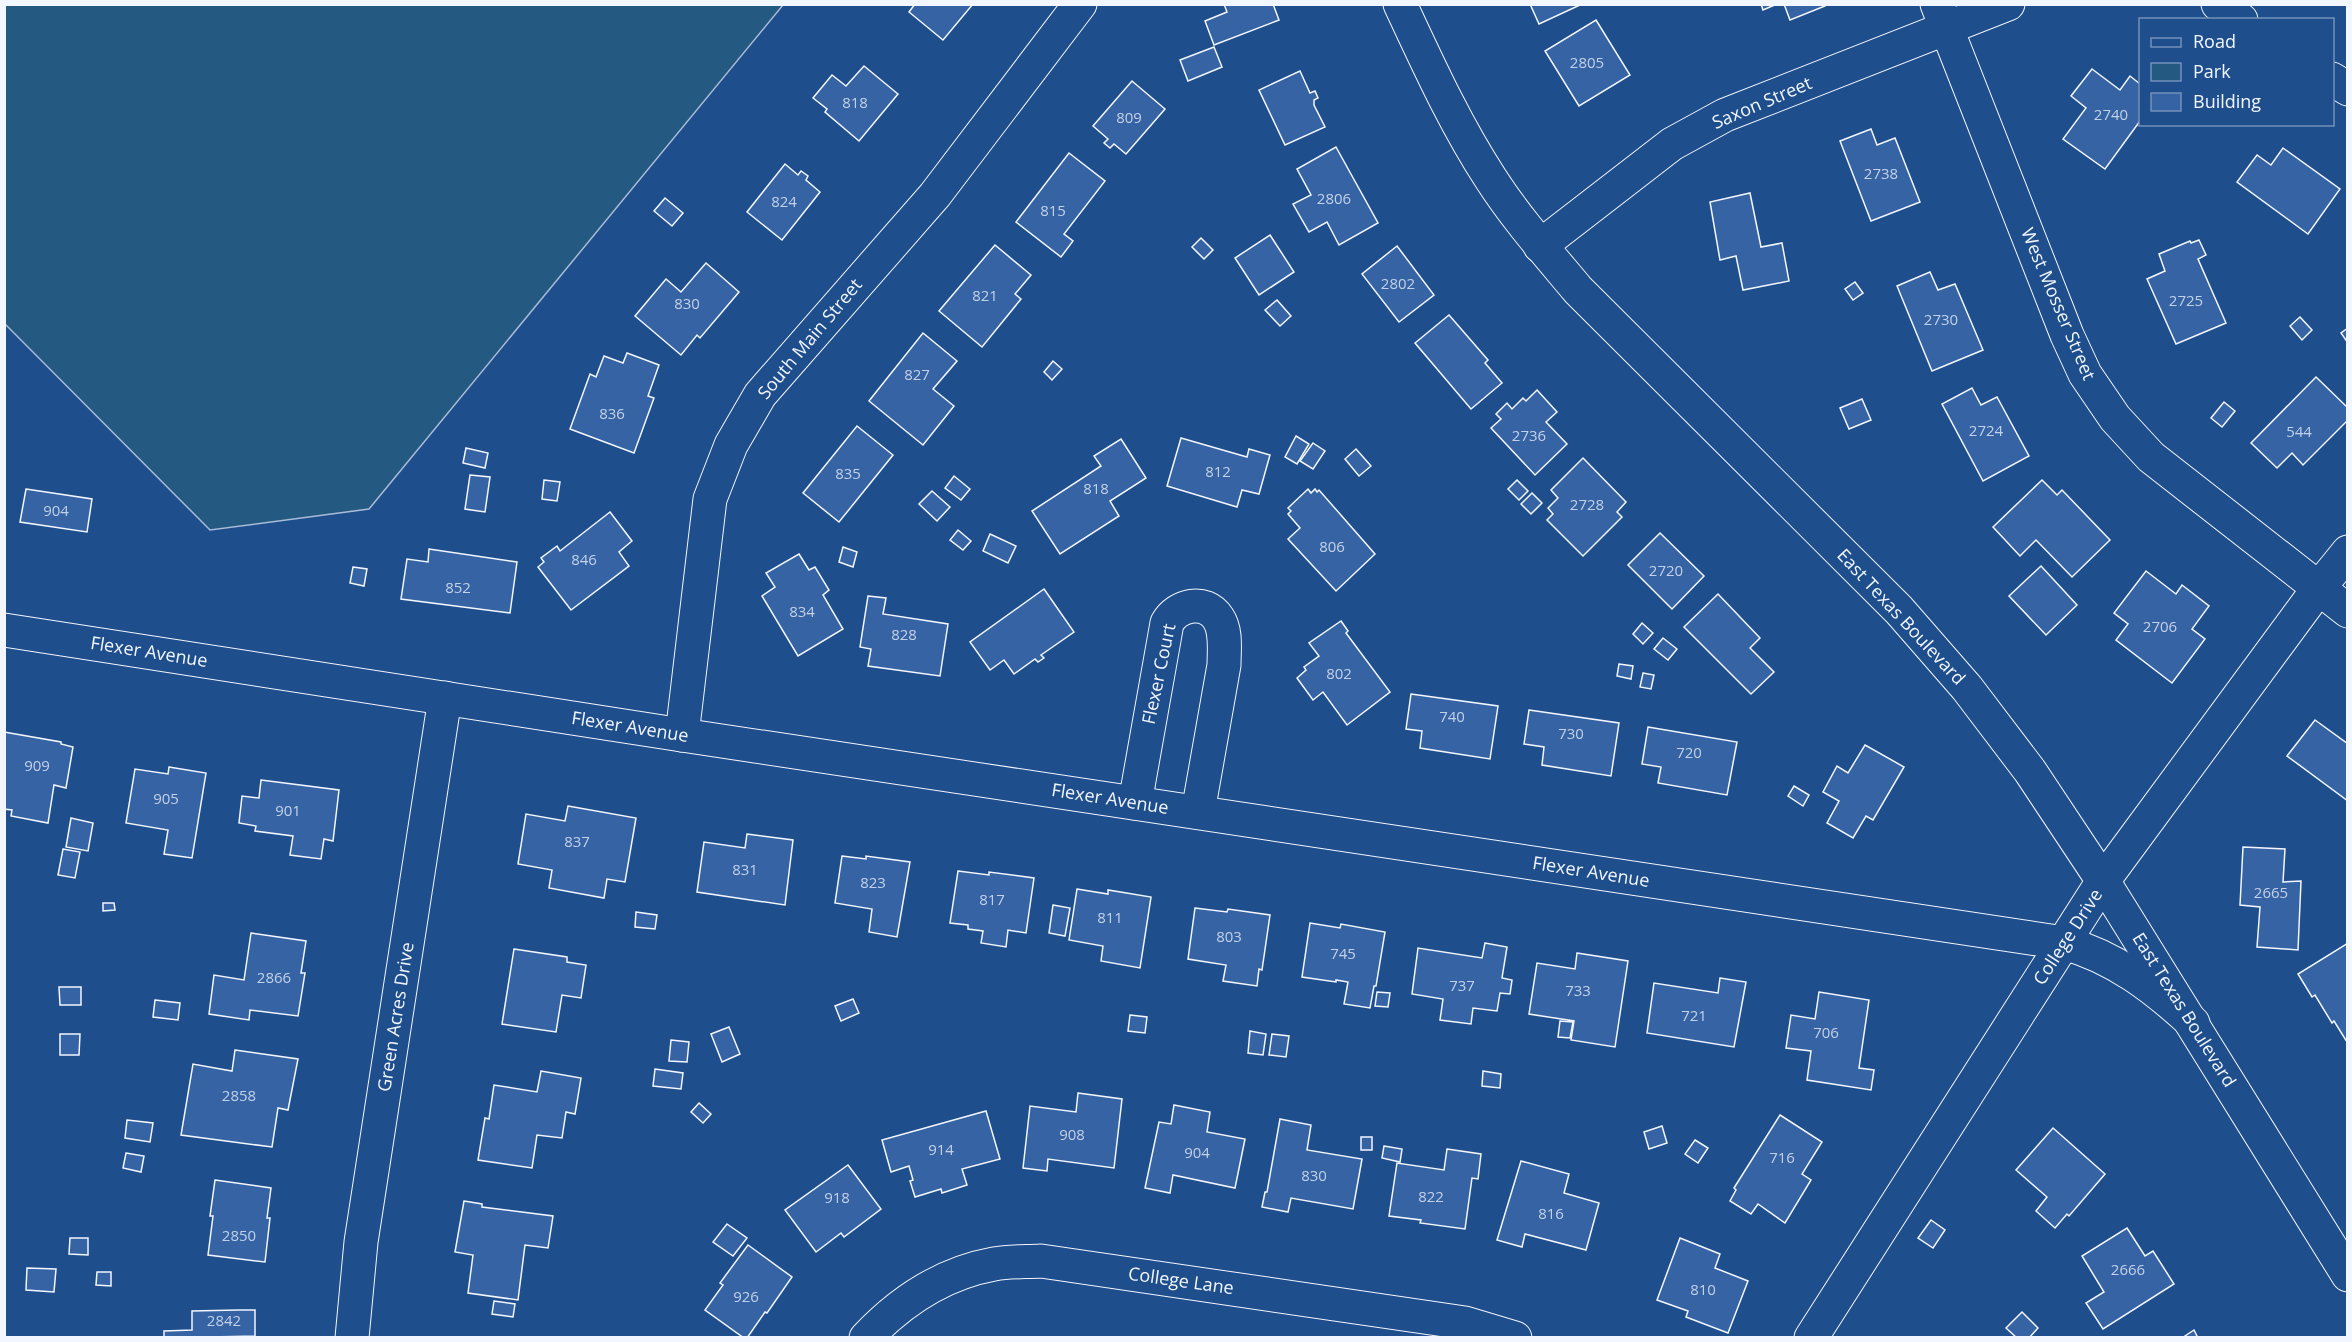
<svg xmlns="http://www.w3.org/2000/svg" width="2352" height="1342" font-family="'Open Sans',sans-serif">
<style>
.green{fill:#245a82;stroke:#a8bbd7;stroke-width:1.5}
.building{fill:#3563a3;stroke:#f2f6ff;stroke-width:1.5}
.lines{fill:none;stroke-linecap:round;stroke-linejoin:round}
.minor-casing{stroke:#f2f6ff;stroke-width:35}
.minor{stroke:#1f4e8c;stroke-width:33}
.labels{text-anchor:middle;stroke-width:4.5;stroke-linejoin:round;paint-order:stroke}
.number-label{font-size:15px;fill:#c3d1e8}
.street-label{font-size:18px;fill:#f2f6ff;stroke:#1f4e8c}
</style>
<rect width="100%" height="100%" fill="#1f4e8c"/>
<path class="green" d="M4,5l1,-1 778,1 -414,504 -159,21 -205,-206z"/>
<g class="building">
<path d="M915,4h58l-30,36 -34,-28z"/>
<path d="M1224,4h49l6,16 -65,25 -9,-24 22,-9z"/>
<path d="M1530,4h50v1l-41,19z"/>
<path d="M1761,4h16l-14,6z"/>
<path d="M1784,4h41v2l-35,14z"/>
<path d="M1596,20l34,55 -51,31 -34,-55z"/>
<path d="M1214,47l8,20 -34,14 -8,-21z"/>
<path d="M864,66l34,28 -39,47 -34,-29 2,-3 -14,-11 19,-23 14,11z"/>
<path d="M2092,69l28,21 10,-14 10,8v37l-35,48 -42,-30 23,-31 -15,-12z"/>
<path d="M1300,71l10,22 5,-2 3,7 -4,2v5l11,22 -40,18 -26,-55z"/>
<path d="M1132,81l33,28 -39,45 -12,-10 -4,4 -6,-5 4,-4 -15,-13z"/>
<path d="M1871,129l6,16 18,-7 25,64 -49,19 -31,-80z"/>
<path d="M1336,147l42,76 -39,22 -12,-23 -18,10 -16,-28 18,-9 -14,-26z"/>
<path d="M2283,148l57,41 -32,45 -71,-52 20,-27 14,10z"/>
<path d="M1069,153l36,28 -41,53 9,7 -12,16 -45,-35z"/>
<path d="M785,164l13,11 3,-4 7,5 -2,4 14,12 -38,48 -35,-28z"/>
<path d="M1750,193l11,54 21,-4 7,38 -46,9 -7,-34 -16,4 -10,-58z"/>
<path d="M665,198l18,15 -11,13 -18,-15z"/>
<path d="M1270,235l24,37 -35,23 -24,-37z"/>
<path d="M1201,238l12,12 -9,9 -12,-12z"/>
<path d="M2199,240l7,15 -8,4 28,64 -50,21 -29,-65 18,-8 -6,-17 31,-13 1,2z"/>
<path d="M995,245l36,30 -16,19 6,5 -39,48 -43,-36z"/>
<path d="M1397,246l37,49 -35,27 -37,-48z"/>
<path d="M706,263l33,29 -39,46 -3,-3 -16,20 -46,-39 31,-37 15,13z"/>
<path d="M1930,272l8,18 17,-6 28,66 -51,21 -35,-85z"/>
<path d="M1855,282l8,11 -10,7 -8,-11z"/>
<path d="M1277,300l14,16 -11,10 -15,-16z"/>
<path d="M1449,315l39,45 -3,3 17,20 -31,26 -56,-66z"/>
<path d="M2300,317l12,13 -10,10 -12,-14z"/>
<path d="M2348,328v15l-7,-10z"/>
<path d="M923,333l34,28 -24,28 21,17 -31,39 -54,-44z"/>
<path d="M627,353l32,12 -11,31 6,2 -20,55 -64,-24 20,-55 6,3 8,-21 19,7z"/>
<path d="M1053,361l9,8 -10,11 -8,-8z"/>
<path d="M2316,377l32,31v12l-45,45 -11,-12 -15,15 -26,-25z"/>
<path d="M1972,388l9,17 16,-8 32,59 -46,25 -41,-77z"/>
<path d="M1537,390l20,22 -11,10 21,22 -32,31 -44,-47 10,-9 -5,-5 11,-11 5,6 11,-11 3,3z"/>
<path d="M1862,399l9,21 -22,9 -9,-21z"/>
<path d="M2224,402l11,9 -13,16 -11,-9z"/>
<path d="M857,426l36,29 -54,67 -36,-29z"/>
<path d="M1296,436l13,8 -12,20 -12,-7z"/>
<path d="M1181,438l66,19 2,-8 21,6 -11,39 -17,-4 -5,17 -70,-21z"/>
<path d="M1121,439l25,39 -36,23 9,15 -59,38 -28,-43 69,-45 -7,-10z"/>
<path d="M1313,443l12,8 -12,18 -13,-8z"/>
<path d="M466,448l22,5 -3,15 -22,-5z"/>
<path d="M1356,449l15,17 -12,10 -14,-17z"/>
<path d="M1583,458l43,44 -9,10 5,5 -39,39 -36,-36 6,-6 -5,-6 10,-10 -7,-8z"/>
<path d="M470,475l20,2 -5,35 -20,-3z"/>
<path d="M954,476l16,13 -9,11 -16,-12z"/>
<path d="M544,480l16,2 -3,19 -15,-2z"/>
<path d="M1517,480l11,11 -9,9 -11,-11z"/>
<path d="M2042,480l15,15 5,-5 48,50 -38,37 -36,-37 -16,16 -27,-29z"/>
<path d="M26,489l66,10 -5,33 -67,-10z"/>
<path d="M1308,489l3,4 4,-4 2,3 2,-2 56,64 -39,37 -48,-52 12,-11 -12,-14 3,-3 -3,-3z"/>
<path d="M932,491l18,16 -13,14 -18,-17z"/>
<path d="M1532,493l10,10 -11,11 -10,-10z"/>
<path d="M610,512l22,29 -13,11 10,14 -58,44 -33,-43 6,-5 -3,-4 16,-12 3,5z"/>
<path d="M958,530l13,11 -8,9 -13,-10z"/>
<path d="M1660,533l44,43 -32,33 -44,-44z"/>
<path d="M990,534l26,12 -8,17 -25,-12z"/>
<path d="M843,547l14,5 -4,15 -14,-5z"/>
<path d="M429,549l88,13 -7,51 -109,-14 6,-40 21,3z"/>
<path d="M799,554l10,16 6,-3 14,23 -6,5 20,34 -45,27 -36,-60 13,-9 -9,-14z"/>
<path d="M2041,566l36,39 -31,30 -37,-39z"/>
<path d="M353,567l14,2 -3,17 -14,-3z"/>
<path d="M2146,571l30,23 6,-9 27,21 -17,23 13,10 -33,44 -56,-43 12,-16 -14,-11z"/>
<path d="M1044,589l30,43 -33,23 3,3 -6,4 -3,-3 -21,15 -10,-14 -14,10 -20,-28z"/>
<path d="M1718,594l42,44 -10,10 24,24 -23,22 -67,-67z"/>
<path d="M868,596l18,2 -3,16 65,10 -8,52 -72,-10 3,-17 -11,-2z"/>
<path d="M1341,621l7,10 -2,2 44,59 -43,33 -24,-33 -10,8 -16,-22 9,-8 -2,-3 15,-11 -10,-13z"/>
<path d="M1642,623l11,10 -10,11 -10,-10z"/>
<path d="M1663,638l14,11 -9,11 -14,-11z"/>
<path d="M1619,664l14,2 -2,13 -14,-3z"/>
<path d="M1643,673l11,2 -3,14 -11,-2z"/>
<path d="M1411,694l87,12 -8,53 -70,-11 2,-17 -16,-2z"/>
<path d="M1529,710l90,13 -8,53 -69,-11 2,-18 -20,-3z"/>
<path d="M2315,720l33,24v57l-61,-45z"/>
<path d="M1648,727l89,15 -10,53 -69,-12 3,-16 -19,-3z"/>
<path d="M4,732l57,10v2l12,3 -7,41 -12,-3 -6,38 -37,-7 1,-6 -8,-1z"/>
<path d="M1865,745l39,22 -31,53 -7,-4 -13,22 -26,-15 12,-22 -16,-9 14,-26 11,7z"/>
<path d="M169,767l37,6 -14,85 -28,-4 4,-24 -42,-7 9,-54 33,5z"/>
<path d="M261,780l78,10 -6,51 -9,-2 -3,20 -31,-4 3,-19 -38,-5 1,-5 -17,-3 3,-27 17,2z"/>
<path d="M1794,786l15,9 -6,11 -15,-10z"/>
<path d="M568,806l68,12 -11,64 -18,-3 -3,19 -55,-10 3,-18 -34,-6 8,-50 39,7z"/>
<path d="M71,818l22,5 -5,28 -22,-4z"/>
<path d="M747,834l46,6 -8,65 -88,-13 7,-50 41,6z"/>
<path d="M2243,847l42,2 -2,33 18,-1 -3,69 -41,-3 3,-40 -20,-2z"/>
<path d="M63,849l17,3 -5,26 -17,-3z"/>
<path d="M842,856l24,3v-3l44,6 -13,75 -28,-5 3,-23 -37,-6z"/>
<path d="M958,871l31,4v-3l45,6 -8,55 -18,-3 -2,17 -25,-4 2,-12 -15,-2v-4l-18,-2z"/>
<path d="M1077,889l31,5v-4l43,7 -11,71 -39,-7 2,-15 -34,-6z"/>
<path d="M103,903h11l1,7 -12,1z"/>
<path d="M1053,905l17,3 -5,28 -16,-3z"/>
<path d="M1195,908l32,4 1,-3 42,6 -8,55 -3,-1 -2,17 -34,-5 3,-16 -38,-6z"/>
<path d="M636,912l21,3 -2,14 -20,-2z"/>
<path d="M1310,923l30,5 1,-4 44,8 -9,54h-2l-4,22 -26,-4 4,-22 -12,-2v2l-34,-5z"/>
<path d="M251,933l55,8 -5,32h4l-7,43 -48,-6 -1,10 -40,-6 5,-39 30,5z"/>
<path d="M1485,943l22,4 -5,31 10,2 -2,14 -10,-1 -3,18 -24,-3 -2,16 -31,-4 3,-21 -31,-5 6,-46 64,10z"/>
<path d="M2348,943v99h-1l-13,-21 -2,2 -17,-28 -3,2 -14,-23z"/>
<path d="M514,949l53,8v5l19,3 -5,33 -19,-3 -6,37 -54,-8z"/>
<path d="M1577,953l51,8 -13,86 -44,-7 3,-19 -45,-7 8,-51 38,6z"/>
<path d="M1720,978l26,4 -12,65 -87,-14 7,-50 64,10z"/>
<path d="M59,987h22v18h-21z"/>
<path d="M1377,992l13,1 -2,14 -13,-1z"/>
<path d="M1819,992l50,8 -10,68 15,2 -3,20 -64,-10 4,-29 -25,-3 5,-33 24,4z"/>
<path d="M853,999l6,14 -18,8 -6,-15z"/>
<path d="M155,1000l25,3 -2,17 -25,-3z"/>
<path d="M1130,1015l17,2 -2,16 -17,-2z"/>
<path d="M1560,1021l13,1 -3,16 -12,-1z"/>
<path d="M729,1027l11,27 -18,8 -11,-28z"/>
<path d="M1250,1031l16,3 -3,21 -15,-2z"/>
<path d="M60,1034h20l-1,21h-19z"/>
<path d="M1272,1034l17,2 -3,21 -17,-2z"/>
<path d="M671,1040l18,2 -2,20 -18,-1z"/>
<path d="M235,1050l63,9 -10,51 -10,-2 -6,39 -91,-12 12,-71 39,7z"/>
<path d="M655,1069l28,4 -2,16 -28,-3z"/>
<path d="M541,1071l40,7 -6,36 -9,-2 -4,26 -25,-3 -5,33 -54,-8 7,-42 4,1 5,-34 43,7z"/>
<path d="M1483,1071l18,3 -1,14 -18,-2z"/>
<path d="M1078,1093l44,6 -8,69 -66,-9 -1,12 -24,-3 7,-62 46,6z"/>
<path d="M699,1103l12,11 -8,9 -12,-11z"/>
<path d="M1174,1105l36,7 -3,20 38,7 -10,49 -62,-13 -3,18 -25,-5 14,-66 12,2z"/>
<path d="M986,1111l14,48 -38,10 5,16 -25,8 -1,-4 -26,8 -5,-16 3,-1 -4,-14 -18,6 -9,-32z"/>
<path d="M1780,1115l42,27 -20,32 9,6 -26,43 -27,-19 -7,10 -21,-13 6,-11 -2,-2z"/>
<path d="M1280,1119l31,6 -4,25 55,9 -9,50 -62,-11 -3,14 -26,-5 3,-15h2z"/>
<path d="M127,1120l26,3 -3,19 -25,-4z"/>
<path d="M1662,1126l5,17 -18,6 -5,-17z"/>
<path d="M2053,1128l52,46 -36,42 -2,-2 -12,14 -19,-17 11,-14 -31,-27z"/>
<rect x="1361" y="1137" width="11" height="13"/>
<path d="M1695,1140l13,8 -10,15 -13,-9z"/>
<path d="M1384,1146l18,3 -2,13 -18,-4z"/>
<path d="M1447,1149l34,5 -3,25 -6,-1 -7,51 -45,-6 1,-3 -32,-4 8,-53 47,7z"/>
<path d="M126,1153l18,3 -3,16 -18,-4z"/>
<path d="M1521,1161l48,13 -5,19 35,10 -13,47 -61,-16 -3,13 -25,-7z"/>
<path d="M848,1165l33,44 -37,28 -3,-4 -25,19 -31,-42z"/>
<path d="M215,1180l56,8 -4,30h3l-5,44 -57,-7 5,-39h-3z"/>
<path d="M464,1201l18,3v3l71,9 -5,32 -23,-3 -7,55 -50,-7 5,-38 -18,-3z"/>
<path d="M1931,1220l14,10 -12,18 -15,-10z"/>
<path d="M727,1224l20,14 -14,18 -20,-14z"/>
<path d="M2127,1228l18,28 8,-5 21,33 -71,45 -17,-26 18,-11 -22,-36z"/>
<path d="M70,1238h18v17l-19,-1z"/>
<path d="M1680,1238l40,16 -5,14 33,13 -20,52 -42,-16 2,-6 -31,-11z"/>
<path d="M748,1245l44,32 -25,36 -2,-1 -18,26h-3l-39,-28 18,-25 -3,-2z"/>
<path d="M27,1268l29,1 -2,23 -28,-2z"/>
<path d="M97,1272h14v14l-15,-1z"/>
<path d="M494,1301l21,3 -2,13 -21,-3z"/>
<path d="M238,1310h17v26l-91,2v-7l28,-1v-19z"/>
<path d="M2022,1312l16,16 -9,10h-12l-11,-10z"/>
<path d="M2194,1330l4,8h-16z"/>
</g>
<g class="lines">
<defs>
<g id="minor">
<path d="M1400,4c28,60 55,120 91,175 25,39 57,75 87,111l321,320 68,78 63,83 73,110 245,394"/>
<path d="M1937,4l130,331 18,39 30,44 36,39 197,154"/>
<path d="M2218,4l23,16"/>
<path d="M2332,79l16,10"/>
<path d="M1540,246l132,-102 53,-29 283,-111"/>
<path d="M4,630l678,105 1382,208c51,14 91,45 129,80"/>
<path d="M682,735l28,-236 21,-54 29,-50 175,-200 145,-191"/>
<path d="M1135,803l32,-180c10,-18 38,-25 51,-5 9,13 6,32 6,47l-26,147"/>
<path d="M352,1338l9,-96 84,-544"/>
<path d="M866,1338c35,-37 78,-65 128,-74 16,-3 32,-2 47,-3l424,62 50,15"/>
<path d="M1811,1338l292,-457 215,-292 30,-37"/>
</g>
</defs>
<use href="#minor" class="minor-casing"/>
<use href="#minor" class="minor"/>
</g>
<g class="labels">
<g class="number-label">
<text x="1587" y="68">2805</text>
<text x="855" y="108">818</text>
<text x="2111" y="120">2740</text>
<text x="1129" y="123">809</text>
<text x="1881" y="179">2738</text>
<text x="1334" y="204">2806</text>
<text x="784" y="207">824</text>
<text x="1053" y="216">815</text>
<text x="1398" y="289">2802</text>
<text x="985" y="301">821</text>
<text x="2186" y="306">2725</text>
<text x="687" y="309">830</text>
<text x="1941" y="325">2730</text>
<text x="917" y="380">827</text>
<text x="612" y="419">836</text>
<text x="1986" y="436">2724</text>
<text x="2299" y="437">544</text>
<text x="1529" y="441">2736</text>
<text x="1218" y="477">812</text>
<text x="848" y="479">835</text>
<text x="1096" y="494">818</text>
<text x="1587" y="510">2728</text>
<text x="56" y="516">904</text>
<text x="1332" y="552">806</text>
<text x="584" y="565">846</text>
<text x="1666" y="576">2720</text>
<text x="458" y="593">852</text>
<text x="802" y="617">834</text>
<text x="2160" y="632">2706</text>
<text x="904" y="640">828</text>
<text x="1339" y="679">802</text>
<text x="1452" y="722">740</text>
<text x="1571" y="739">730</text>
<text x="1689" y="758">720</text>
<text x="37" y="771">909</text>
<text x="166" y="804">905</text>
<text x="288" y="816">901</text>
<text x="577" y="847">837</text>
<text x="745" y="875">831</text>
<text x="873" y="888">823</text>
<text x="2271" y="898">2665</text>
<text x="992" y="905">817</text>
<text x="1110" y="923">811</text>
<text x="1229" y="942">803</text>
<text x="1343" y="959">745</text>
<text x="274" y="983">2866</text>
<text x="1462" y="991">737</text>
<text x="1578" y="996">733</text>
<text x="1694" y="1021">721</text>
<text x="1826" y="1038">706</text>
<text x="239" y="1101">2858</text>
<text x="1072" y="1140">908</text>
<text x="941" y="1155">914</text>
<text x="1197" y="1158">904</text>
<text x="1782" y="1163">716</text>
<text x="1314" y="1181">830</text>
<text x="1431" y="1202">822</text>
<text x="837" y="1203">918</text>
<text x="1551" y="1219">816</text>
<text x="239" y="1241">2850</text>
<text x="2128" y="1275">2666</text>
<text x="1703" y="1295">810</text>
<text x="746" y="1302">926</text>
<text x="224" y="1326">2842</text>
</g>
<g class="street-label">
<text transform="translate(1762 103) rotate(-23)" y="6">Saxon Street</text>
<text transform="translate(2058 304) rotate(67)" y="6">West Mosser Street</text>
<text transform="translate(810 339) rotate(-50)" y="6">South Main Street</text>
<text transform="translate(1901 617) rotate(47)" y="6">East Texas Boulevard</text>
<text transform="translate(149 652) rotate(9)" y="6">Flexer Avenue</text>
<text transform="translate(1159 674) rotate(-78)" y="6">Flexer Court</text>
<text transform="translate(630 727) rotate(9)" y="6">Flexer Avenue</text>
<text transform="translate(1110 799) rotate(9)" y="6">Flexer Avenue</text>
<text transform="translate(1591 872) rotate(9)" y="6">Flexer Avenue</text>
<text transform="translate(2068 937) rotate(-57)" y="6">College Drive</text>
<text transform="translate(2184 1010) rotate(58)" y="6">East Texas Boulevard</text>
<text transform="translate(396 1017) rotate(-81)" y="6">Green Acres Drive</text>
<text transform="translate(1181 1281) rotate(8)" y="6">College Lane</text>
</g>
</g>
<rect width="2352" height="1342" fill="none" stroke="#f2f6ff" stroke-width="12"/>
<rect x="2139" y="18" width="195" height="108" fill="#1f4e8c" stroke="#7391ba" stroke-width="1.5"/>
<rect x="2151" y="38" width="30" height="9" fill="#1f4e8c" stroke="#7391ba" stroke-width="1.5"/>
<text x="2193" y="48" font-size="18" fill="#f2f6ff">Road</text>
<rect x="2151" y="63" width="30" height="18" fill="#245a82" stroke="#7391ba" stroke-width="1.5"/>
<text x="2193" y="78" font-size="18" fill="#f2f6ff">Park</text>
<rect x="2151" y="93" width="30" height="18" fill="#3563a3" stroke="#7391ba" stroke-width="1.5"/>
<text x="2193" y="108" font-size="18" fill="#f2f6ff">Building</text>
</svg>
